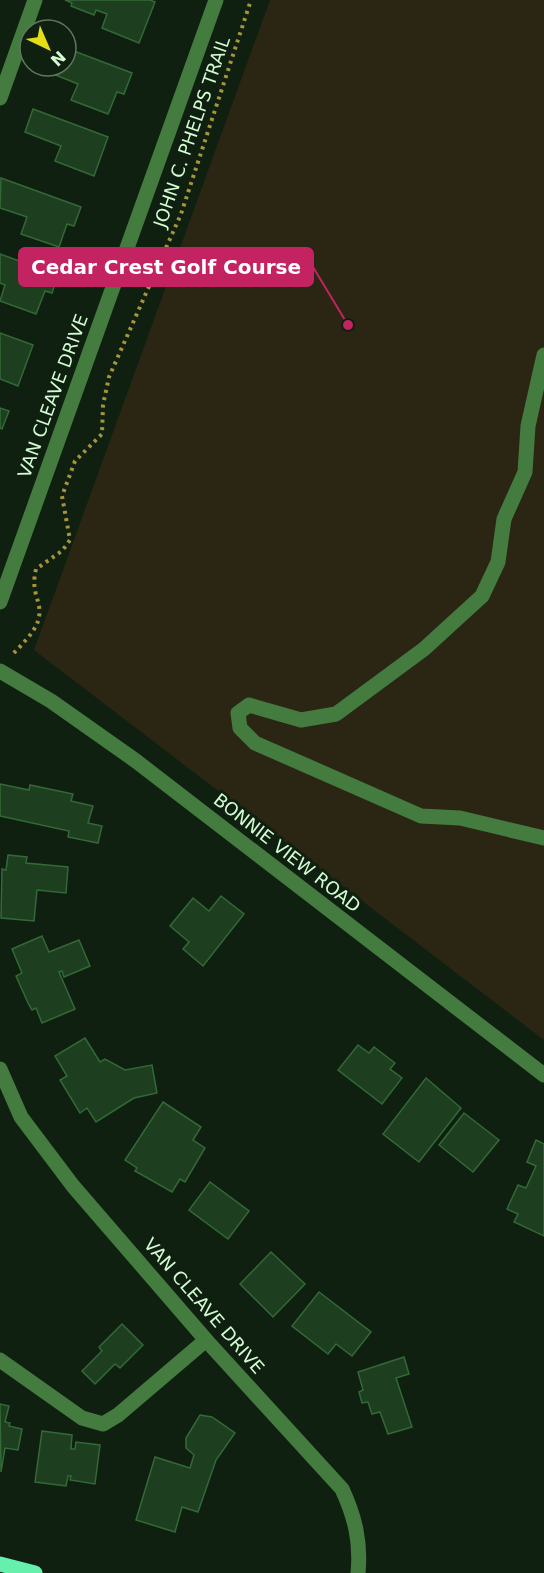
<svg xmlns="http://www.w3.org/2000/svg" width="544" height="1573" font-family="'DejaVu Sans',sans-serif">
<style>
.green{fill:#2a2613}
.building{fill:#1d3f20;stroke:#326936;stroke-width:1.5}
.lines{fill:none;stroke-linecap:round;stroke-linejoin:round}
.path{stroke:#a8943a;stroke-width:4;stroke-dasharray:3 4.5;stroke-linecap:butt}
.minor{stroke:#447b3f;stroke-width:15}
.major{stroke:#65f0ab;stroke-width:15}
.labels{text-anchor:middle;stroke-width:6;stroke-linejoin:round;paint-order:stroke}
.street-label{font-size:18px;fill:#d4fbd3;stroke:#0f2010}
.leader{fill:none;stroke:#c32361;stroke-width:2}
.callout-dot{fill:#c32361;stroke:#0f2010;stroke-width:2}
.callout{fill:#c32361;stroke:#c32361;stroke-width:2}
.callout-label{font-size:20px;text-anchor:middle;font-weight:bold;fill:#fff}
</style>
<rect width="100%" height="100%" fill="#0f2010"/>
<path class="green" d="M270,0h274v1040l-510,-390z"/>
<g class="building">
<path d="M65,0h85l5,2 -16,41 -37,-15 5,-14 -11,-4 -2,5 -23,-9 1,-3z"/>
<path d="M66,48l66,25 -8,21 -7,-2 -9,22 -37,-14 7,-16 -35,-14 1,-4h22z"/>
<path d="M33,109l75,28 -14,39 -39,-15 6,-15 -36,-14z"/>
<path d="M1,178l80,29 -7,19 -7,-2 -8,23 -38,-13 6,-17 -27,-9z"/>
<path d="M0,254l58,21 -6,18 -7,-2 -9,23 -36,-13 5,-16 -5,-2z"/>
<path d="M0,333l33,12 -15,41 -18,-7z"/>
<path d="M0,408l9,3 -7,18 -2,-1z"/>
<path d="M0,784l29,6 1,-5 43,9 -2,7 22,5 -5,17 14,3 -4,17 -30,-6 1,-6 -69,-15z"/>
<path d="M8,855l19,2 -1,6 42,4 -2,26 -29,-3 -3,31 -33,-3 1,-49 4,1z"/>
<path d="M221,896l23,18 -41,52 -20,-17 6,-7 -19,-16 23,-28 16,13z"/>
<path d="M42,936l7,16 30,-12 11,26 -26,11 -2,-6 -3,1 16,37 -33,14 -6,-15 -4,2 -4,-7 -12,-27 6,-3 -10,-24z"/>
<path d="M85,1038l15,24 5,-3 20,11 27,-5 5,28 -23,5 -38,24 -9,-14 -7,5 -20,-33 7,-4 -12,-20z"/>
<path d="M358,1045l11,8 5,-6 21,16 -5,6 12,9 -20,26 -44,-34z"/>
<path d="M426,1078l35,30 -42,54 -36,-28z"/>
<path d="M163,1102l38,25 -8,13 12,8 -20,34 -5,-3 -8,13 -37,-21 2,-3 -12,-8z"/>
<path d="M464,1113l35,27 -26,32 -34,-27z"/>
<path d="M536,1140l8,4v92l-30,-14 4,-8 -11,-5 11,-24 8,3 10,-22 -9,-4z"/>
<path d="M210,1182l39,29 -21,28 -39,-29z"/>
<path d="M271,1252l34,32 -32,33 -33,-33z"/>
<path d="M319,1292l52,40 -19,24 -16,-12 -8,10 -36,-28z"/>
<path d="M122,1324l21,21 -23,23 -5,-4 -20,20 -13,-13 20,-20 -3,-4z"/>
<path d="M404,1357l5,17 -13,4 16,49 -24,7 -8,-22 -8,2 -4,-12 -6,1 -3,-11 4,-2 -5,-18z"/>
<path d="M0,1404l9,2 -4,16 5,1 -1,3 13,3 -4,21 -13,-2 -4,24z"/>
<path d="M200,1415l12,2 23,16 -19,27 -18,52 -16,-5 -7,25 -39,-12 19,-63 35,11 4,-13 -8,-7v-10z"/>
<path d="M42,1431l30,4 -1,14h4l1,-7 24,3 -5,39 -25,-4 1,-4h-3l-2,10 -31,-4z"/>
</g>
<g class="lines">
<path class="path" d="M14,653c9,-10 23,-23 25,-36 3,-17 -9,-23 -3,-48l26,-18 8,-11 -8,-44 13,-35 27,-27 1,-29 6,-28 72,-163 70,-214"/>
<g class="minor">
<path d="M0,98l35,-98"/>
<path d="M544,355l-16,71 -3,46 -21,47 -6,43 -16,34 -58,53 -88,65 -35,6 -52,-15 -11,8 2,15 15,15 166,73 39,2 84,20"/>
<path d="M0,602l216,-602"/>
<path d="M0,671l51,30 85,60 408,314"/>
<path d="M0,1069l21,48 52,69 133,154 136,149c13,28 19,53 16,84"/>
<path d="M0,1360l82,58 21,6 15,-9 88,-75"/>
</g>
<path class="major" d="M0,1564l35,9"/>
</g>
<g class="labels">
<g class="street-label">
<text transform="translate(192 132) rotate(-71)" y="6">JOHN C. PHELPS TRAIL</text>
<text transform="translate(53 396) rotate(-70)" y="6">VAN CLEAVE DRIVE</text>
<text transform="translate(287 853) rotate(38)" y="6">BONNIE VIEW ROAD</text>
<text transform="translate(204 1306) rotate(49)" y="6">VAN CLEAVE DRIVE</text>
</g>
</g>
<path class="leader" d="M348 325L313 267"/>
<circle class="callout-dot" cx="348" cy="325" r="6"/>
<rect class="callout" x="19" y="248" width="294" height="38" rx="6"/>
<g class="callout-label">
<text x="166" y="274">Cedar Crest Golf Course</text>
</g>
<g transform="translate(48 48) rotate(136)"><circle r="28" fill="#0f2010" stroke="#5e785e" stroke-width="1.5"/>
<path d="M0-4.5L10 22L0 15L-10 22Z" fill="#e3de17"/>
<text y="-9" font-size="16" font-weight="bold" text-anchor="middle" fill="#d4fbd3">N</text>
</g>
</svg>
